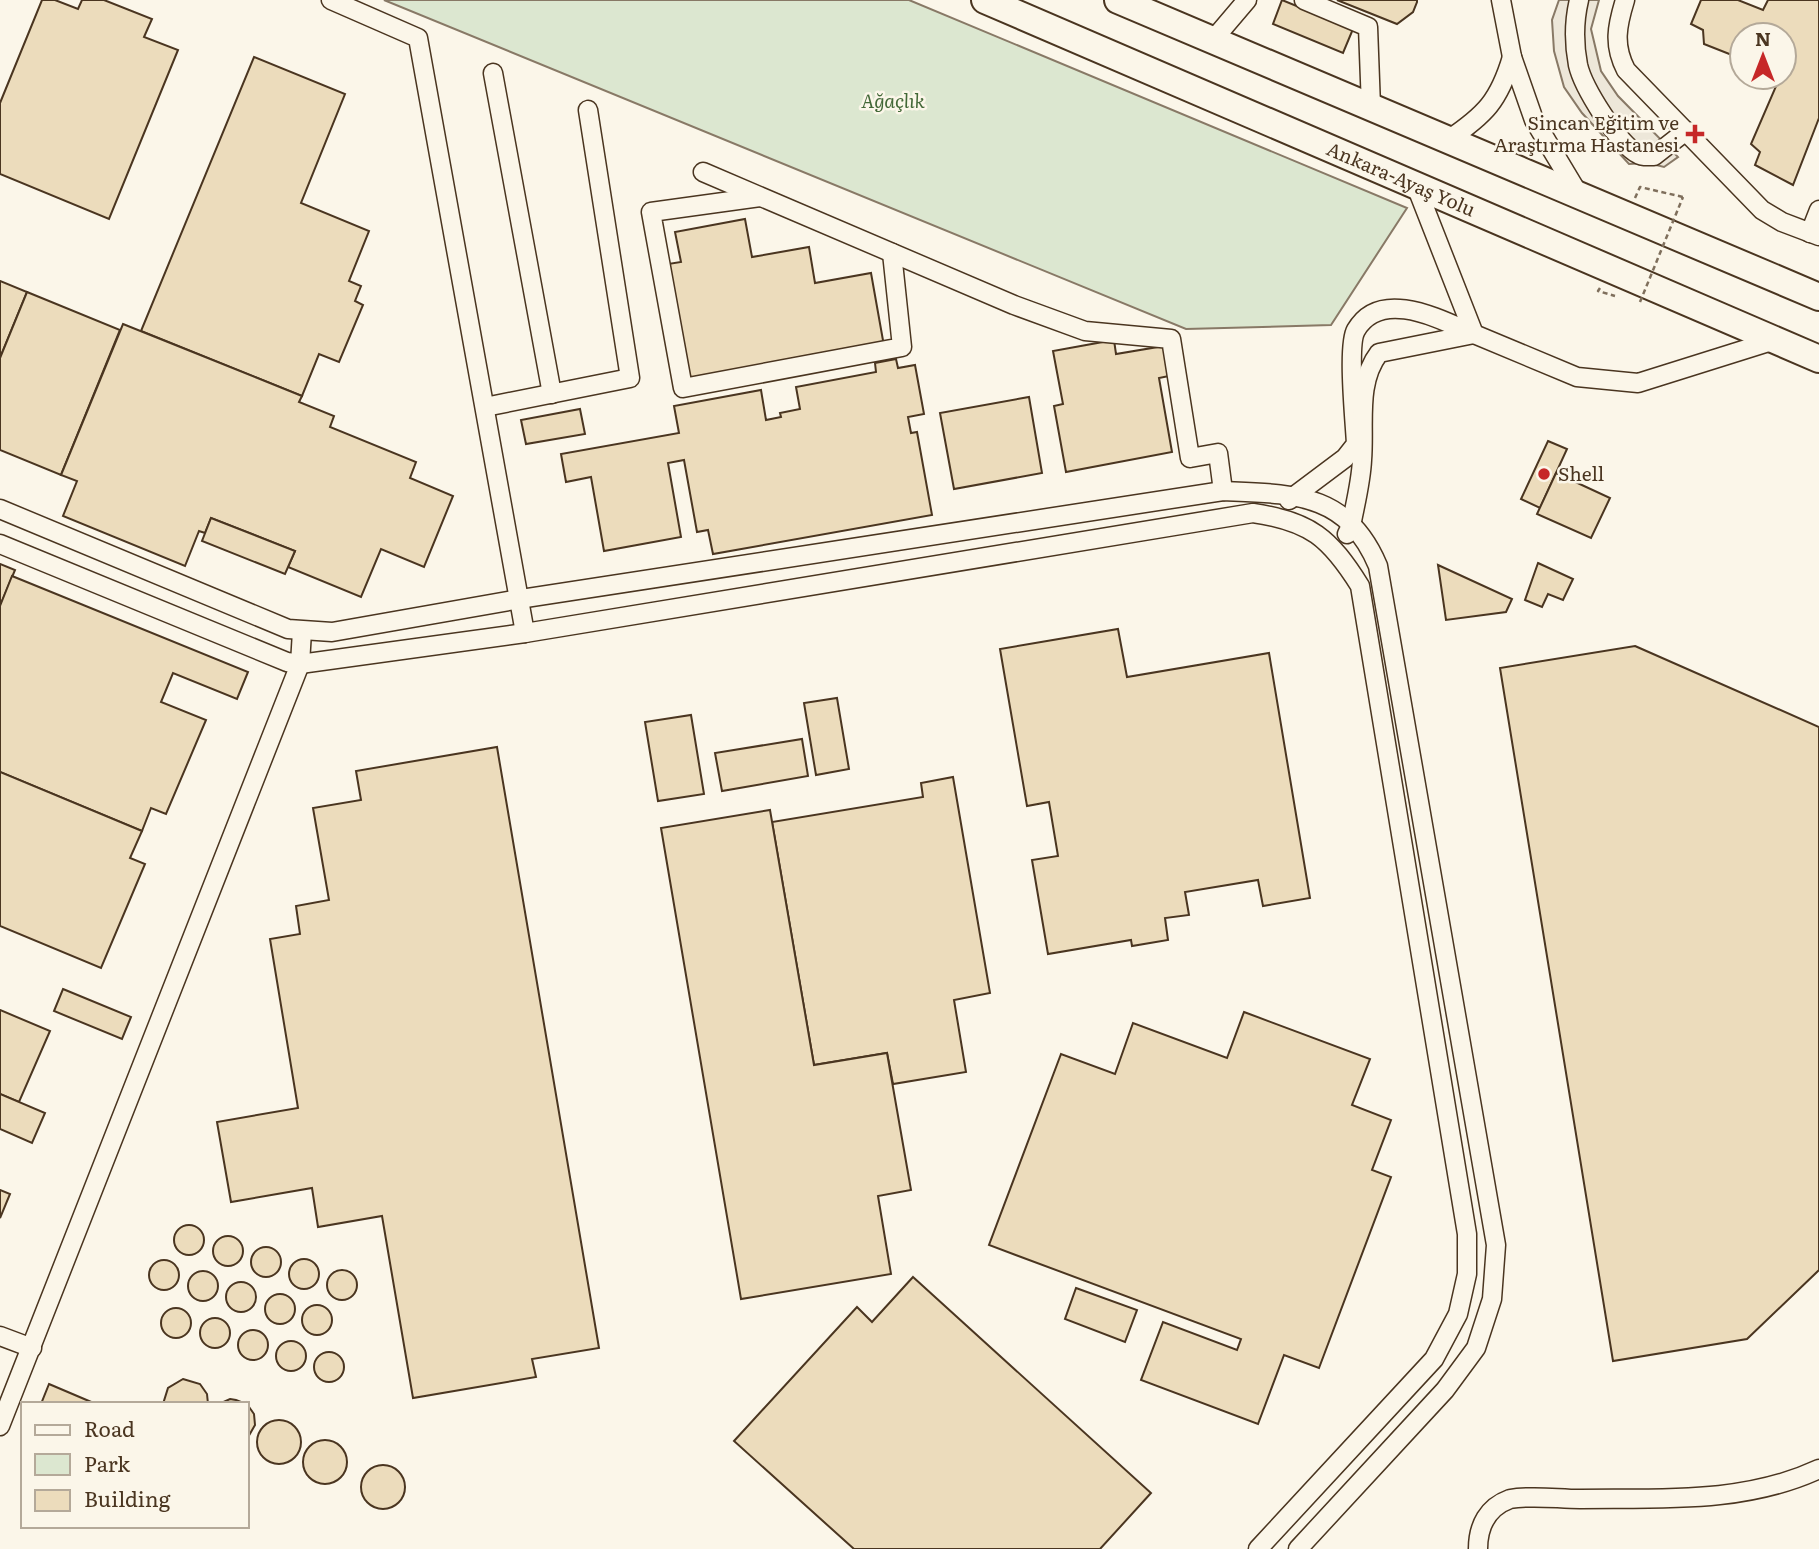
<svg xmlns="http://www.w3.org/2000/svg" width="1819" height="1549" font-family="Literata,serif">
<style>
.green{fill:#dce7d0;stroke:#887966;stroke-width:2}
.parking{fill:#ede7d9;stroke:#887966;stroke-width:2}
.building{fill:#ecdcbc;stroke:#4a3520;stroke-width:2}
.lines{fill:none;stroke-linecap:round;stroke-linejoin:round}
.minor-casing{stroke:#4a3520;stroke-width:21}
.highway-casing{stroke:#4a3520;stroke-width:30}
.path{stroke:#7f6f5c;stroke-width:2.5;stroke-dasharray:5 3.5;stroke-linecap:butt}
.minor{stroke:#fbf6e9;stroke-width:18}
.highway{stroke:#fbf6e9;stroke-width:26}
.path-bridge{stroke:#7f6f5c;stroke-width:2.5;stroke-dasharray:5 3.5;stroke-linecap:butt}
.poi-dot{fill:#c62828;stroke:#fbf6e9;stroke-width:2.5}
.labels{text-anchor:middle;stroke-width:5;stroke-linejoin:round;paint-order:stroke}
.park-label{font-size:19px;font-style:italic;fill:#436837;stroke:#fbf6e9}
.poi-label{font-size:19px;fill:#4a3520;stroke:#fbf6e9;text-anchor:end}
.street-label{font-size:19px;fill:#4a3520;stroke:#fbf6e9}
</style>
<rect width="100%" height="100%" fill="#fbf6e9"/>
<path class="green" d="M384,0h525l498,208 -76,117 -145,4z"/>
<path class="parking" d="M1559,0h40l-8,29 10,42 17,25 60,61 -14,10 -16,-4 -19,1 -47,-51 -18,-26 -10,-36 -2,-31z"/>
<g class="building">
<path d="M42,0h13l23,9 4,-9h22l48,19 -8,18 34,13 -69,169 -109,-45v-71z"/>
<path d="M1282,0l71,29 -10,24 -70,-29z"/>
<path d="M1337,0h80v2l-4,10 -16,12z"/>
<path d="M1701,0h37l25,10 5,-10h51v118l-26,67 -38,-20 5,-13 -9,-8 29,-67h4v-42h-42v24l-38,-15 -1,-14 -12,-6z"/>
<path d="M254,57l91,37 -44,109 68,28 -20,50 12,5 -6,15 8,4 -24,57 -20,-8 -17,42 -161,-65z"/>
<path d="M745,219l7,38 57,-10 6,36 56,-10 13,73 -194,35 -22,-117 13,-2 -6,-30z"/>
<path d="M0,281l27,11 -27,66z"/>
<path d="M27,292l93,38 -59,145 -61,-25v-92z"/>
<path d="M123,324l179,72 -3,6 35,14 -4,11 86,35 -6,16 43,18 -29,71 -43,-18 -20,48 -73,-30 7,-16 -84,-33 -6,15 -6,-2 -14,35 -122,-50 14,-35 -16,-6z"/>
<path d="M1114,340l2,14 48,-8 5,30 -10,2 13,74 -106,20 -12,-66 9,-2 -10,-53z"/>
<path d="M896,359l2,9 17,-3 9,49 -16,3 3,16 6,-1 15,83 -219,39 -5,-24 -11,2 -13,-72 -16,3 13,74 -77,14 -13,-74 -25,5 -5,-28 118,-21 -5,-27 87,-16 5,30 15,-3 -1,-4 20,-4 -4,-22 80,-15 -1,-9z"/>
<path d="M1029,397l13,76 -88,16 -14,-76z"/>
<path d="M580,409l5,25 -59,10 -5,-24z"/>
<path d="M1548,441l19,8 -27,59 -19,-9z"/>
<path d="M1556,473l54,25 -19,40 -54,-24z"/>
<path d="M211,518l84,33 -10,23 -83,-33z"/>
<path d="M1538,563l35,16 -10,21 -15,-6 -6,13 -17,-7z"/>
<path d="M0,564l15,6 -15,36z"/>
<path d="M1438,565l74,34 -6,13 -60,8z"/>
<path d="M12,576l236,96 -11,27 -64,-26 -12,29 45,18 -40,94 -15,-6 -9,23 -142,-59v-166z"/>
<path d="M1118,629l9,48 142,-24 41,245 -47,8 -5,-26 -73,12 4,23 -24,3 3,22 -36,6 -1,-6 -83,14 -16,-94 26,-4 -9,-54 -22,4 -27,-157z"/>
<path d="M1635,646l184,81v543l-72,69 -134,22 -113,-693z"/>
<path d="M837,698l12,71 -33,6 -12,-72z"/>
<path d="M691,715l13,79 -46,7 -13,-79z"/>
<path d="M802,739l6,37 -86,15 -7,-38z"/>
<path d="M497,747l102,601 -67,11 4,18 -123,21 -31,-182 -64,11 -6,-39 -81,14 -14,-80 81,-14 -28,-169 30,-5 -4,-28 33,-6 -16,-92 48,-8 -5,-29z"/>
<path d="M0,772l142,59 -12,27 15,6 -44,104 -101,-42z"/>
<path d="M953,777l37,216 -36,7 12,72 -73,12 -6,-31 -73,12 -42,-243 151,-25 -2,-14z"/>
<path d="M770,810l44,255 73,-12 24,137 -33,6 13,78 -150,25 -80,-471z"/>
<path d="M63,989l68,28 -9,22 -68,-28z"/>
<path d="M0,1010l50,21 -31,71 -19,-8z"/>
<path d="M1244,1012l126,47 -18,46 39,15 -19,50 19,7 -72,191 -35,-13 -26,69 -117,-44 22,-58 74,28 4,-11 -252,-94 72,-191 54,20 18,-51 94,35z"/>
<path d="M0,1094l45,19 -13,30 -32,-14z"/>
<path d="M0,1190l10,4 -10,24z"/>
<circle cx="189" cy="1240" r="15"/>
<circle cx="228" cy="1251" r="15"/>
<circle cx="266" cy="1262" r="15"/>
<circle cx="304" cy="1274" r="15"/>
<circle cx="164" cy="1275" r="15"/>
<circle cx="342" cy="1285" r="15"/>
<circle cx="203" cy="1286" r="15"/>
<path d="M913,1277l238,216 -51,56h-246l-120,-108 123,-134 15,15z"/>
<circle cx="241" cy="1297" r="15"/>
<path d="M1076,1288l61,22 -12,32 -60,-23z"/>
<circle cx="280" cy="1309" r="15"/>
<circle cx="317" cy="1320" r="15"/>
<circle cx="176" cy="1323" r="15"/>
<circle cx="215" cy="1333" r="15"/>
<circle cx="253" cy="1345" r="15"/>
<circle cx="291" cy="1356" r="15"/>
<circle cx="329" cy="1367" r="15"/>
<path d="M183,1379l17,5 7,10 1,10h-45l5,-16z"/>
<path d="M49,1384l47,20h-55z"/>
<path d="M230,1399l6,1 10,4h-27z"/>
<path d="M247,1404l7,10 1,11 -8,14z"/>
<circle cx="279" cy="1442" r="22"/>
<circle cx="325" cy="1462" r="22"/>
<circle cx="383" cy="1487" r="22"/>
</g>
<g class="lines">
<defs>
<g id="minor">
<path d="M331,0l87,38 107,595"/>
<path d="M1304,0l64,27 3,80"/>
<path d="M1501,0l11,57"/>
<path d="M1579,0c-5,21 -5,44 -1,65 5,22 40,79 60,89 4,3 11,2 16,2l32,-25"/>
<path d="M1625,0c-8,26 -12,45 1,70l136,140 20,12 37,14"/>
<path d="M1213,40l34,-40"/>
<path d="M493,73l59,321"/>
<path d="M1448,140c37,-25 51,-39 64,-83l22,63 45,75"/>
<path d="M703,172l311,133 71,26 86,8 19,119 28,-5 5,38"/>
<path d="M1416,186l58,148 103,43 61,6 137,-43"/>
<path d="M760,197l-109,15 32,176 219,-41 -10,-94"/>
<path d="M1810,233l9,-23"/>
<path d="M485,407l145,-29 -42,-268"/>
<path d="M1289,500l56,-42 11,-14c-1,-21 -9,-99 0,-114 25,-43 85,-10 118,4"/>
<path d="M0,509l288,120 44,3 188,-33 703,-108c70,3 124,1 155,75l118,679 -4,54 -16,49 -31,42 -147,159"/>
<path d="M1347,534l4,-8c4,-21 10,-44 11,-66 3,-36 -6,-77 17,-107l95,-19"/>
<path d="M0,544l287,118 13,2 225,-31 728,-120c57,8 77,25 107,73l107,648v40l-9,40 -24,45 -176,190"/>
<path d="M0,1336l32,12"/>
<path d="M0,1426l300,-762 2,-33"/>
<path d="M1478,1549c0,-24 10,-42 32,-50 23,-4 48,0 70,0 81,-1 164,5 239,-30"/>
</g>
<g id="highway">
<path id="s1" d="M985,0l834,359"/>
<path d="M1118,0l701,297"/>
</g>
</defs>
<use href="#minor" class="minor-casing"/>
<use href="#highway" class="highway-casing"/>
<g class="path">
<path d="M1635,198l5,-11 43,10"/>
<path d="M1600,288l-2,3 17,5"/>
</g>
<use href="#minor" class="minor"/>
<use href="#highway" class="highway"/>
<path class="path-bridge" d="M1640,302l43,-105"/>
</g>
<g class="poi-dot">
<path d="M1691.5 123.5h7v7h7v7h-7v7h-7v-7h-7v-7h7z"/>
<circle cx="1544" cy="474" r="7"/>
</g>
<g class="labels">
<g class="park-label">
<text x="893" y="108">Ağaçlık</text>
</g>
<g class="poi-label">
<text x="1679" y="130">Sincan Eğitim ve<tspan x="1679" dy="22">Araştırma Hastanesi</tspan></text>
<text x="1558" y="481" text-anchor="start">Shell</text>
</g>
<g class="street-label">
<text dy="7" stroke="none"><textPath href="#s1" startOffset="453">Ankara-Ayaş Yolu</textPath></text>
</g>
</g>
<rect x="21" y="1402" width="228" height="126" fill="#fbf6e9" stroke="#b4a999" stroke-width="2"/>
<rect x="35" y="1425" width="35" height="10" fill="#fbf6e9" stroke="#b4a999" stroke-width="2"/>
<text x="84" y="1437" font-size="21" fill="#4a3520">Road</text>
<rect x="35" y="1454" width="35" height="21" fill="#dce7d0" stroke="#b4a999" stroke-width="2"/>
<text x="84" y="1472" font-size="21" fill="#4a3520">Park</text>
<rect x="35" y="1490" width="35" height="21" fill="#ecdcbc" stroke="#b4a999" stroke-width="2"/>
<text x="84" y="1507" font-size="21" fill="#4a3520">Building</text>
<g transform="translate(1763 56)"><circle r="33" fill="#fbf6e9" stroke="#b4a999" stroke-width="2"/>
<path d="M0-5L12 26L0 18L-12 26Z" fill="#c62828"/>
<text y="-10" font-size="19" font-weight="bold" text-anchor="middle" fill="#4a3520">N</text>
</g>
</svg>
